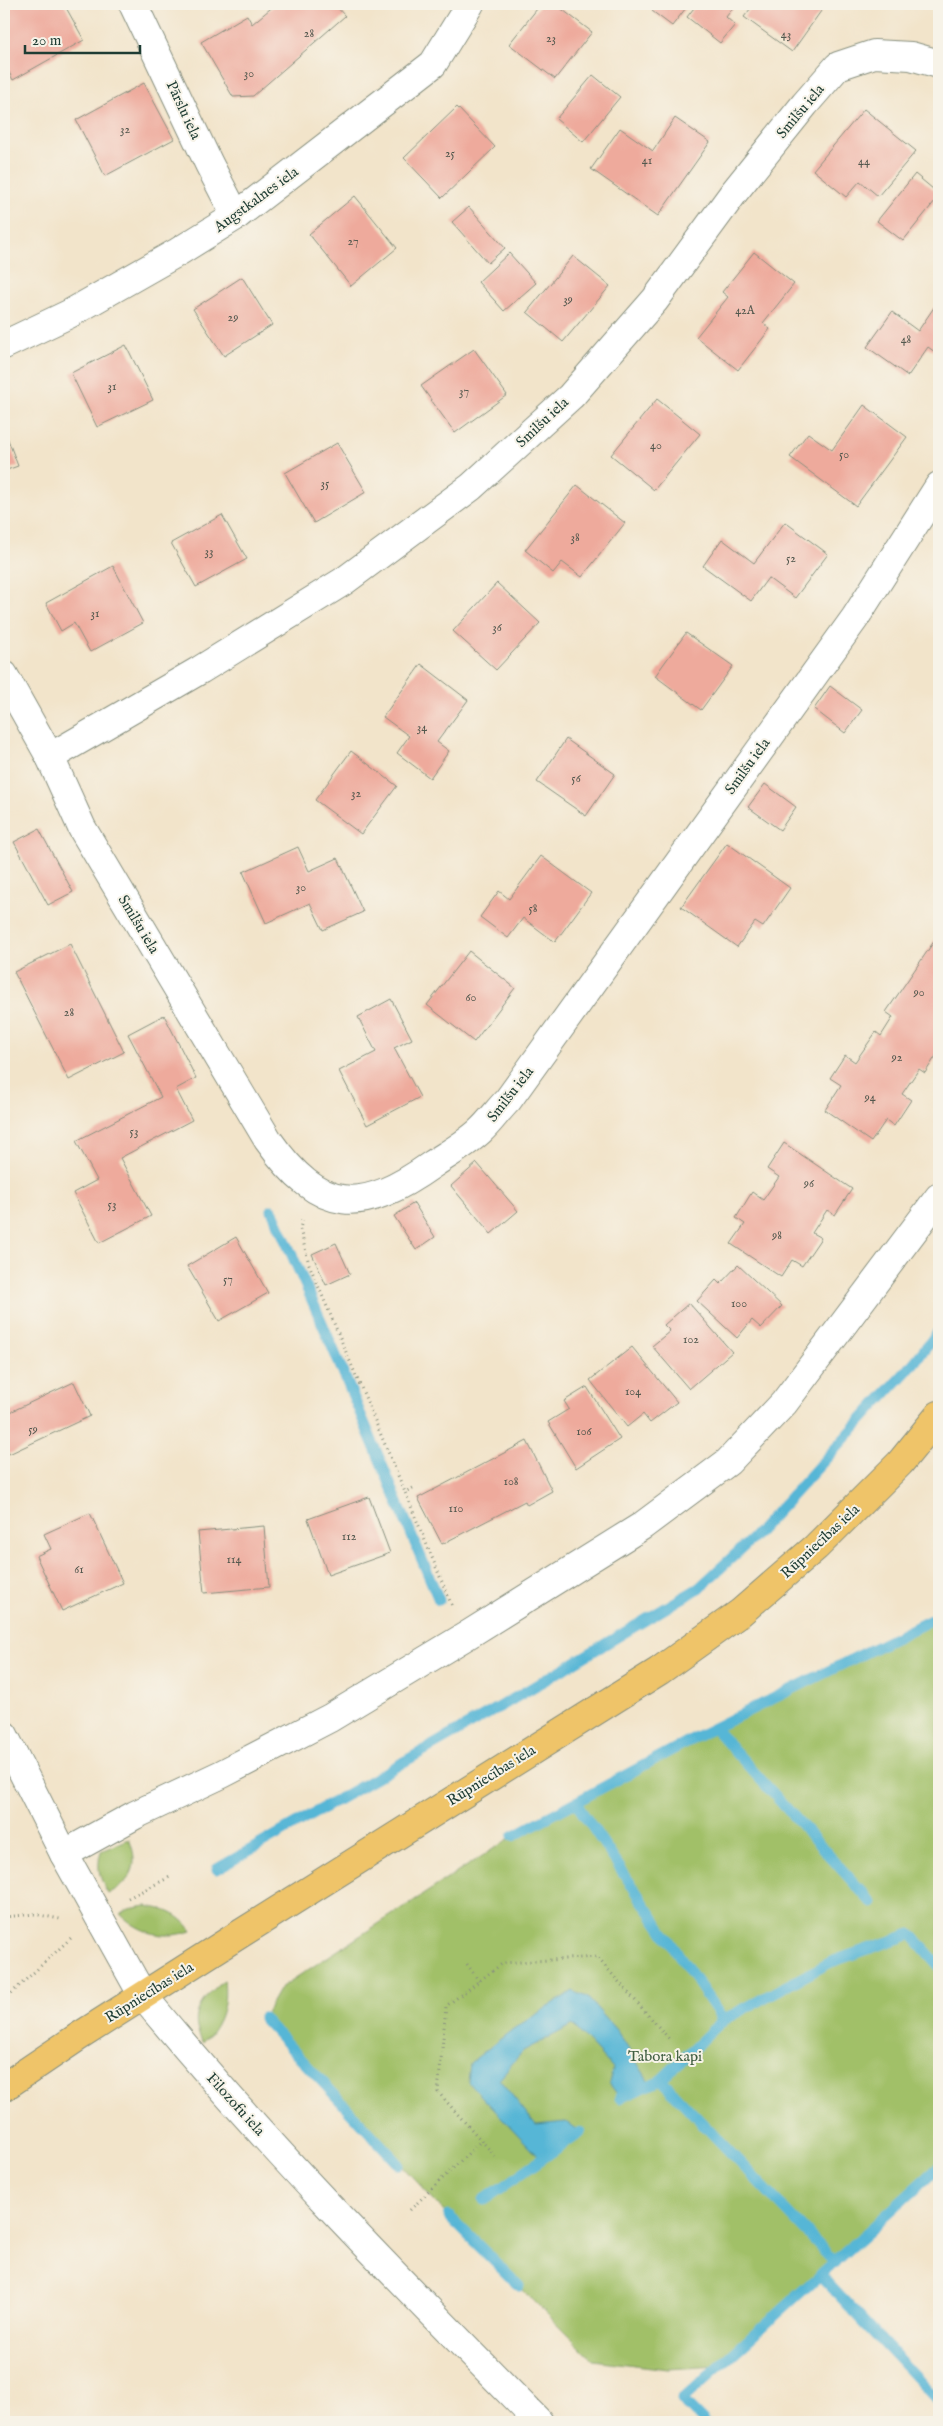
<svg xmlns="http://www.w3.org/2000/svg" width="943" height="2426" font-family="'IM FELL English',serif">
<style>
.green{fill:#a1c068;stroke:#607e4e}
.water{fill:#57b6d6;stroke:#3b7a85}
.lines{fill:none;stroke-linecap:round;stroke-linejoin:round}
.stream{stroke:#57b6d6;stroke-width:11}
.building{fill:#eeaa9c}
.minor-casing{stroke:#88907f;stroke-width:30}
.tertiary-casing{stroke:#88907f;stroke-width:30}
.primary-casing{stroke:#88907f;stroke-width:30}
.path{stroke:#88907f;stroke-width:3;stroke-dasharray:1 4;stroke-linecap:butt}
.minor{stroke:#fff;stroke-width:28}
.tertiary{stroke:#fff;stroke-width:28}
.primary{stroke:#efc469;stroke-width:28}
.labels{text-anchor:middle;stroke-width:4;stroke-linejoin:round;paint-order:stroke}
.number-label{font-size:12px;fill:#53584e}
.street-label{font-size:15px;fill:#1f3d34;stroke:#f7f3e8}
.park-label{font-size:15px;fill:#405e41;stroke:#f7f3e8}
</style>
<rect width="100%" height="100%" fill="#f7f3e8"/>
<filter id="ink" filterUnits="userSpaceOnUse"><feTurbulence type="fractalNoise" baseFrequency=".02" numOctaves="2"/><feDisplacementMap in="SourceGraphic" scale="10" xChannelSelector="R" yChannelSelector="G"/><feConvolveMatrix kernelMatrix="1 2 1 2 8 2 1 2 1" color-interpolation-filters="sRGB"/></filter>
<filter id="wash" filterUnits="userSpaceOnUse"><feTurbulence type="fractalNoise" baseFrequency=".0096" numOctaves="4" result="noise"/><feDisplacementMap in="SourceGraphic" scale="20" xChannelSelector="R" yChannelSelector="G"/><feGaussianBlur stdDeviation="1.12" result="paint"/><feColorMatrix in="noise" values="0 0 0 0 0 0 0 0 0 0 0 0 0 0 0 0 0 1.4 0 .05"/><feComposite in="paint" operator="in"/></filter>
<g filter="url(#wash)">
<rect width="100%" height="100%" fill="#f2e4ca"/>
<g class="green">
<path d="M939,1616v552l-220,198 -51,3 -75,-9 -144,-144 -186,-198 17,-30 233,-152 185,-100z"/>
<path d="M129,1839c11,26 4,42 -21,55 -8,-15 -12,-26 -7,-43z"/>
<path d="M146,1906c20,3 34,8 46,25 -28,9 -51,3 -72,-17l9,-5z"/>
<path d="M224,1980c3,26 -3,44 -21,63 -16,-28 -1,-44 21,-63z"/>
</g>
<path class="water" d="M573,1991l14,6 30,34 33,52 -30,15 -11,-15 4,-15 -40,-43 -50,26 -24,28 37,46 30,-3 14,10 -39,27 -73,-77 2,-19 43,-34z"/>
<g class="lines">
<g class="stream">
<path d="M272,1210l51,115 116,275"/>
<path d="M715,1729l157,174"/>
<path d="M578,1806l145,214"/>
<path d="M513,1836l185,-100 241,-120"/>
<path d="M217,1869l281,-161 201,-120 53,-49 161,-175 26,-33"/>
<path d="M263,2018l136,146"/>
<path d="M661,2080l174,182"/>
<path d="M620,2098l41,-18 62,-60 108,-58 80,-28 28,32"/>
<path d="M484,2200l96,-68"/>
<path d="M449,2216l70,70"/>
<path d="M820,2275l119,127"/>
<path d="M704,2422l-22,-22 257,-233"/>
</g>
</g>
<g id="blocks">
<g class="building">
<path d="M4,4h60l20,36 -71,40 -9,-17v-42l2,-2 -2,-4z"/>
<path d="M276,4h58l11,12 -92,80 -20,1 -32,-55 46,-27 5,9z"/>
<path d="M541,4h14l37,28 -37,47 -46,-35z"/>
<path d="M658,4h31l-17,22 -20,-15z"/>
<path d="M697,4h39l-10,13 9,8 -15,18 -33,-26z"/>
<path d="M754,4h72l-34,48 -48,-35z"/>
<path d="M593,75l27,22 -37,45 -27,-23z"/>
<path d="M144,83l30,56 -69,37 -29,-56z"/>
<path d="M457,107l38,40 -53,51 -38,-40z"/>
<path d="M864,109l52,42 -38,45 -18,-15 -14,16 -33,-27z"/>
<path d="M675,118l35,24 -52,74 -67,-47 29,-41 33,23z"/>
<path d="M915,174l24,20v2l-36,45 -26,-20z"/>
<path d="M355,196l42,52 -46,38 -42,-52z"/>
<path d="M469,207l36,41 -17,15 -36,-41z"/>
<path d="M754,252l40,32 -31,39 7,6 -32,41 -42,-33 32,-40 -6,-5z"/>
<path d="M509,253l27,30 -32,28 -26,-29z"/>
<path d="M573,256l37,30 -47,56 -36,-30z"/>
<path d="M242,277l30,48 -48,31 -31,-47z"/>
<path d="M939,300v55l-11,-8 -20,29 -41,-29 25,-35 26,19z"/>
<path d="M126,345l27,55 -56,27 -26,-54z"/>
<path d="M474,349l33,46 -52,38 -34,-47z"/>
<path d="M657,399l43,35 -46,56 -43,-35z"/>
<path d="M864,405l43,32 -51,69 -66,-49 18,-24 24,17z"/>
<path d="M4,429l14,37 -14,5z"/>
<path d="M337,443l29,49 -52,31 -29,-50z"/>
<path d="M577,485l48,38 -43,54 -20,-15 -9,11 -28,-23z"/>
<path d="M222,515l25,44 -51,28 -25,-44z"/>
<path d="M785,522l43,32 -33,44 -27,-20 -17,23 -48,-35 19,-27 32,24z"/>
<path d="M113,566l30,57 -53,29 -16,-29 -13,8 -15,-28z"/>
<path d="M497,583l43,40 -44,47 -43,-39z"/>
<path d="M686,633l47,33 -32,44 -46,-34z"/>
<path d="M421,664l47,36 -31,42 12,9 -19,27 -33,-25 12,-17 -26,-19z"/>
<path d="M830,686l32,24 -17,23 -31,-24z"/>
<path d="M566,739l49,35 -29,42 -49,-34z"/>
<path d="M351,751l46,35 -36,48 -46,-34z"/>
<path d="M765,784l31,23 -16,23 -32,-23z"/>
<path d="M39,829l34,63 -25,13 -34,-63z"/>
<path d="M727,843l63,45 -27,39 -8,-5 -18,25 -56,-40z"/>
<path d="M298,847l11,24 29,-13 25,54 -40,18 -13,-27 -44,20 -23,-51z"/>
<path d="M541,856l50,37 -36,49 -32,-24 -15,20 -28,-21 19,-26 10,8z"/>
<path d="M939,934v117l-14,22 -6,-4 -17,25 9,6 -17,26 -8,-6 -15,22 -46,-32 16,-25 -11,-7 15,-23 10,7 21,-30 5,4 12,-19 -7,-5z"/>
<path d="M70,944l54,108 -55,28 -55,-108z"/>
<path d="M469,951l46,37 -41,54 -47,-37z"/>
<path d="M391,999l21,40 -18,9 26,49 -53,28 -28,-54 37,-19 -18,-35z"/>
<path d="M164,1015l32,63 -20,11 16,31 -72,38 31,58 -52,27 -26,-50 24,-13 -21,-39 85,-44 -33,-63z"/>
<path d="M784,1143l68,46 -17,26 -8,-5 -15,23 9,5 -19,28 -10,-6 -11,17 -50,-33 14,-20 -9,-6 16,-26 11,8 16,-23 -12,-8z"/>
<path d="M477,1163l41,48 -27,23 -40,-48z"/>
<path d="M414,1203l21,34 -19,13 -22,-34z"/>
<path d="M236,1237l32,56 -49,28 -32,-55z"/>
<path d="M336,1243l14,31 -24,11 -14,-31z"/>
<path d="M738,1265l44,41 -21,22 -9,-8 -15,18 -40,-37 19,-21 4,4z"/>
<path d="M689,1303l43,49 -43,37 -37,-43 18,-15 -6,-6z"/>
<path d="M632,1347l45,55 -27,21 -7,-9 -16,13 -37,-47z"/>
<path d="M74,1382l16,34 -81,38 -5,-12v-27z"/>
<path d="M587,1387l33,52 -44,29 -28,-46 21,-13 -5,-8z"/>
<path d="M527,1441l25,50 -25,14 -2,-4 -83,43 -24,-46z"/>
<path d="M369,1497l21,56 -62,22 -20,-56z"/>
<path d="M90,1513l33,70 -61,28 -26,-55 15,-7 -7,-15z"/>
<path d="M264,1526l5,61 -65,6 -6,-61z"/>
</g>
</g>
</g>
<g filter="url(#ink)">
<use href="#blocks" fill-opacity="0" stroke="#88907f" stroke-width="1"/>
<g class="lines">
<defs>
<g id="minor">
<path d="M133,4l76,160 27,52"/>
<path d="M4,345l65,-31 109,-62 58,-36 197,-152 37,-60"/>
<path d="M4,675l46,82 32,71 186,312c53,75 93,75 165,24 15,-10 33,-20 47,-33 10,-9 18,-21 28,-31l347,-482 84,-132"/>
<path d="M50,757l150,-87 144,-89 127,-94 100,-91 84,-96 80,-109 70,-87 33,-38 36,-12 37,2 28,8"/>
<path d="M64,1854l71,-39 87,-41 108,-56 136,-82 176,-110 86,-64 56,-59 155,-206"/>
<path d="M143,1996c123,150 260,288 396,426"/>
</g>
<path id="tertiary" d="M4,1735l60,119 79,142"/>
<path id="primary" d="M4,2087l74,-50 162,-103 419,-263 81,-58 76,-66 84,-84 39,-48"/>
</defs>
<use href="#minor" class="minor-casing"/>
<use href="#tertiary" class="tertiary-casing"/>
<use href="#primary" class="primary-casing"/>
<g class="path">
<path d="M302,1220l-2,9 9,35 96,228"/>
<path d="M413,1488l-8,4 47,114"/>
<path d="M128,1898l42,-21"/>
<path d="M4,1917l30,-3 26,5"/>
<path d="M467,1964l12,17"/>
<path d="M4,2000l68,-63"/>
<path d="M495,2156l-57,-64 8,-86 57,-43 94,-6 73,83"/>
<path d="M410,2210l71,-69"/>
</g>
<use href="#minor" class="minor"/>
<use href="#tertiary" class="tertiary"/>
<use href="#primary" class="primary"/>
</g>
</g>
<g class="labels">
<g class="number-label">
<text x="309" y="37">28</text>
<text x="786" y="38">43</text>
<text x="551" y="42">23</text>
<text x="249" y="77">30</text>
<text x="125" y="133">32</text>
<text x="450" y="157">25</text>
<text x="647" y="164">41</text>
<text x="864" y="165">44</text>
<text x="353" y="245">27</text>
<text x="568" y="303">39</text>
<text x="745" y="314">42A</text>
<text x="233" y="321">29</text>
<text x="906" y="343">48</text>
<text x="112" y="390">31</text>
<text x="464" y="395">37</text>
<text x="656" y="449">40</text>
<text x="844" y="458">50</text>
<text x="325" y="487">35</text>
<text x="575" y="541">38</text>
<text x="209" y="555">33</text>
<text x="791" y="562">52</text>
<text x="95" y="617">31</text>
<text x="497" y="631">36</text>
<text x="422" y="731">34</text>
<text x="576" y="782">56</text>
<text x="356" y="797">32</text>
<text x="301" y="891">30</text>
<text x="533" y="912">58</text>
<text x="919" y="996">90</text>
<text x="471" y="1001">60</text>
<text x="69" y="1016">28</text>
<text x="897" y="1061">92</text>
<text x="870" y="1101">94</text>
<text x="134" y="1135">53</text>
<text x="809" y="1187">96</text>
<text x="112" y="1208">53</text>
<text x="777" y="1239">98</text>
<text x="228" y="1283">57</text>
<text x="739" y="1307">100</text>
<text x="691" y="1343">102</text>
<text x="633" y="1395">104</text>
<text x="33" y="1433">59</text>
<text x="584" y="1435">106</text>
<text x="511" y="1485">108</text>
<text x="456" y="1512">110</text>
<text x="349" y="1540">112</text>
<text x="234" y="1563">114</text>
<text x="79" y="1573">61</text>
</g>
<g class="street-label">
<text transform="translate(184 110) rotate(65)" y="5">Pārslu iela</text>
<text transform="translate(800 111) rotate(-50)" y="5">Smilšu iela</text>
<text transform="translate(256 199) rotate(-36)" y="5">Augstkalnes iela</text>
<text transform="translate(542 422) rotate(-43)" y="5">Smilšu iela</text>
<text transform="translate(747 766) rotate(-54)" y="5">Smilšu iela</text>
<text transform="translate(139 924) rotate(59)" y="5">Smilšu iela</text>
<text transform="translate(510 1094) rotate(-52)" y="5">Smilšu iela</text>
<text transform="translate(820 1541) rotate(-43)" y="5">Rūpniecības iela</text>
<text transform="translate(491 1775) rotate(-32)" y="5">Rūpniecības iela</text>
<text transform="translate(149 1992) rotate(-32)" y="5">Rūpniecības iela</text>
<text transform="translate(236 2104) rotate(48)" y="5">Filozofu iela</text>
</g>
<g class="park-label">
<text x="665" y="2061">Tabora kapi</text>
</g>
</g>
<rect width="943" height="2426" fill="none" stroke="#f7f3e8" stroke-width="20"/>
<path d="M25 45v8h115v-8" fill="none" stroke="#1f3d34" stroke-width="2.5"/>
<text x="32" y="45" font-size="15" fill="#1f3d34" stroke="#f7f3e8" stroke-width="4" paint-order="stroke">20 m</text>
</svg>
